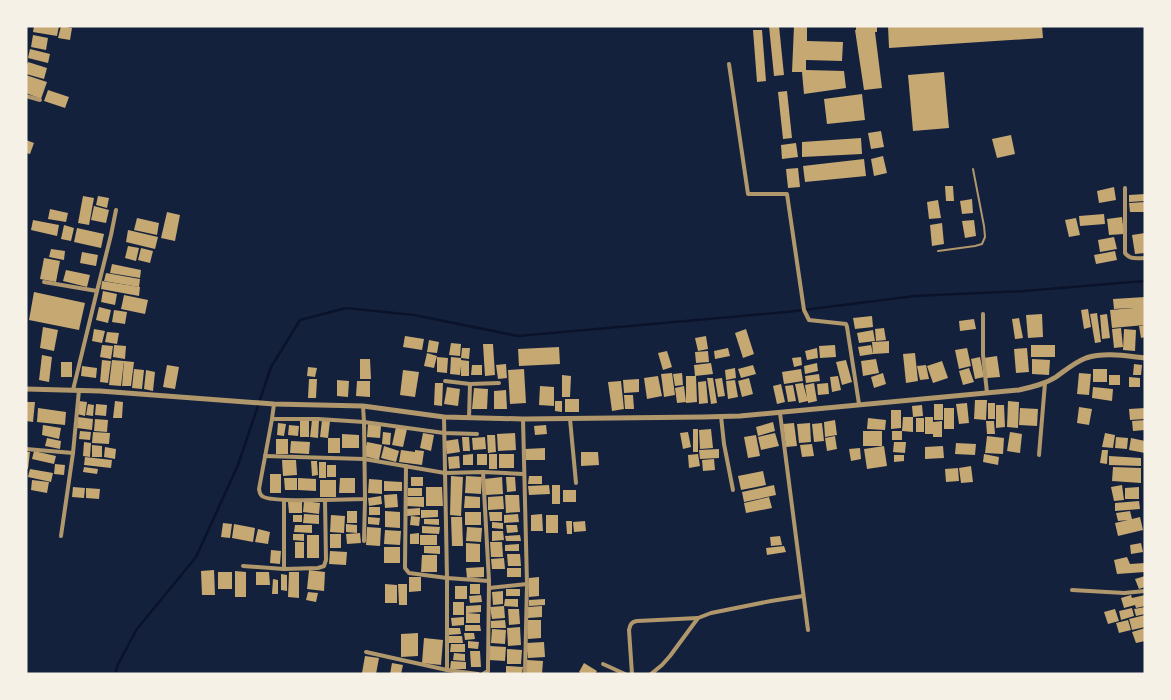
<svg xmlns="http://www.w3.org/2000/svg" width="1171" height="700" font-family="'Fira Sans Condensed',sans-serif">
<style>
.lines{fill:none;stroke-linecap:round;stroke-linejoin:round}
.stream{stroke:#0b132b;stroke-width:2.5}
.building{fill:#c6a872}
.service{stroke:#b1986c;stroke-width:2}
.minor{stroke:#b1986c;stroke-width:4}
.tertiary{stroke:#b1986c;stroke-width:5}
</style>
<rect width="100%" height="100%" fill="#14213d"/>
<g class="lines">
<path class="stream" d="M115,674l3,-10 19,-35 59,-72 42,-92 33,-98 29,-47 46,-12 68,7 104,21 269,-24 128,-16 109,-5 121,-10"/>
</g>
<g class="building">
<path d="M34,26h25l-2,10 -24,-4z"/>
<path d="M61,26l11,2 -2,12 -12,-2z"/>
<path d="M769,26h10l5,49 -10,1z"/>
<path d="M794,26h13v15l36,1 -1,19 -36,-1v10l38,1 2,17 -42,6 -2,-22h-10z"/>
<path d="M856,26h21v6h-2l7,56 -18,2 -9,-60h1z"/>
<path d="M888,26h154l1,12 -154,10z"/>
<path d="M753,30h9l4,51 -9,1z"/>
<path d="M33,35l15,3 -2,12 -15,-3z"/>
<path d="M30,49l20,5 -2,9 -20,-5z"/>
<path d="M28,62l19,6 -3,11 -18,-5v-6z"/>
<path d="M944,72l5,56 -36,3 -5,-56z"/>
<path d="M26,75l21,7 -6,17 -15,-6z"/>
<path d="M48,90l21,7 -4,11 -21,-7z"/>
<path d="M787,91l5,47 -9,1 -5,-47z"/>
<path d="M862,94l3,26 -38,4 -3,-25z"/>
<path d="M881,131l3,16 -13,2 -3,-16z"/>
<path d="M1011,135l4,19 -18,4 -5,-19z"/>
<path d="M861,138l1,16 -60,3v-15z"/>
<path d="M26,140l8,3 -4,11 -4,-1z"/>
<path d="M796,143l2,14 -16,2 -1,-14z"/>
<path d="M883,156l4,17 -13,3 -3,-17z"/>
<path d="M864,159l2,17 -61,6 -2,-16z"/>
<path d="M798,168l2,19 -12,1 -2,-19z"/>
<path d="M945,186h8l1,15h-8z"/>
<path d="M1114,187l2,13 -17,3 -2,-12z"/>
<path d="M1145,194v7l-16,1v-7z"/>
<path d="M83,196l11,2 -5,27 -11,-2z"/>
<path d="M98,196l11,2 -2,10 -11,-3z"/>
<path d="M972,199l1,14 -11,1 -2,-13z"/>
<path d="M938,200l3,18 -12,1 -2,-17z"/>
<path d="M1145,202v10h-15l-1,-9z"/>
<path d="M94,206l15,4 -3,13 -15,-3z"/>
<path d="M50,209l18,4 -2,9 -18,-3z"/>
<path d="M167,212l13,3 -5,26 -14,-3z"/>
<path d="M1104,214l1,10 -25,2 -1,-10z"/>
<path d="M1122,217l2,17 -15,1 -2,-16z"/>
<path d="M137,218l22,5 -2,12 -23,-5z"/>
<path d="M1076,218l4,17 -11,2 -4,-17z"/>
<path d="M33,220l26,5 -2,11 -26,-6z"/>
<path d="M974,220l2,16 -11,2 -3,-17z"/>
<path d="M942,223l2,21 -12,2 -2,-21z"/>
<path d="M64,225l10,3 -3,13 -10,-2z"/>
<path d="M77,228l27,6 -3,14 -27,-6z"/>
<path d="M128,230l30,7 -3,12 -29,-7z"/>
<path d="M1145,233v20l-10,1 -3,-19z"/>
<path d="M1114,237l3,12 -17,3 -2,-12z"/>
<path d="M128,246l11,2 -3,13 -11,-3z"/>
<path d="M141,248l12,3 -3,12 -12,-3z"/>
<path d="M51,249l14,2 -1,9 -15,-3z"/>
<path d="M1115,251l2,9 -21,4 -2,-9z"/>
<path d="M82,252l16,3 -2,11 -16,-3z"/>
<path d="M44,258l16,3 -4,21 -16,-3z"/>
<path d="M112,264l29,6 -1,8 -30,-5z"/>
<path d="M66,270l24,5 -3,12 -24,-6z"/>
<path d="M106,273l34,6 -1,8 -35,-6z"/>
<path d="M102,281l38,6 -1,9 -38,-7z"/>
<path d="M103,291l14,3 -2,11 -14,-3z"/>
<path d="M34,292l51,11 -6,27 -50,-10z"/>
<path d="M124,295l24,5 -3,14 -24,-5z"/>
<path d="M1145,297v28l-33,3 -2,-18 24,-2 -20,1 -1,-10z"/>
<path d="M99,307l12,3 -3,13 -12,-3z"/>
<path d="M1088,309l3,18 -7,2 -3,-19z"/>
<path d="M114,310l13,2 -2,12 -13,-2z"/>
<path d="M1097,313l4,29 -6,1 -5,-29z"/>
<path d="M1042,314l1,23 -15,1 -2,-23z"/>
<path d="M1107,314l3,24 -8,1 -2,-24z"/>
<path d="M872,316l1,11 -18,2 -2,-11z"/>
<path d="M1019,318l4,20 -8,1 -3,-20z"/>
<path d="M974,319l2,10 -16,2 -1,-10z"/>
<path d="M1145,325v12l-4,1 -2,-12z"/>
<path d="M43,327l15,3 -4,21 -14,-3z"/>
<path d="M884,328l2,12 -10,1 -1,-12z"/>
<path d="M1121,328l2,19 -9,1 -2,-19z"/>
<path d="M94,329l11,2 -3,12 -10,-2z"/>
<path d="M746,329l8,25 -11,4 -8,-25z"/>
<path d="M1124,329l12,1 -1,21 -12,-1z"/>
<path d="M873,330l2,11 -16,2 -2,-10z"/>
<path d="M107,332l12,1 -2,11 -12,-2z"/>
<path d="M405,336l19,3 -2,11 -19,-3z"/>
<path d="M706,336l2,13 -10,2 -3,-13z"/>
<path d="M429,340l10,2 -2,11 -10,-1z"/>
<path d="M889,341v12l-16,1 -1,-12z"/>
<path d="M451,343l10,1 -1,12 -11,-1z"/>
<path d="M483,344h10l2,31 -10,1z"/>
<path d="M102,345l11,1 -2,13 -11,-2z"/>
<path d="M114,345l12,1 -1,13 -12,-2z"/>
<path d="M835,345l1,12 -16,1 -1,-12z"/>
<path d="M871,345l2,9 -13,2 -2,-9z"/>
<rect x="1031" y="345" width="24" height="12"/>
<path d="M559,347l1,17 -41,2 -1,-17z"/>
<path d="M462,348h8l-1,11 -8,-1v2l8,1v15h-8v-10l-1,9 -10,-1 1,-17 10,1z"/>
<path d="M728,348l2,8 -15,3 -1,-8z"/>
<path d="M817,348l1,10 -11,2 -2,-9z"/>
<path d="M967,348l4,18 -12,3 -4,-19z"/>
<path d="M1027,348l2,24 -13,1 -2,-24z"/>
<path d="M667,351l5,16 -9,3 -5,-17z"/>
<path d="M708,351l1,11 -13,1 -1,-11z"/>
<path d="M427,353l10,3 -3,12 -10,-2z"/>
<path d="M915,353l3,28 -12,2 -3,-29z"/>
<path d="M42,355l10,2 -3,25 -10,-2z"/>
<path d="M997,356l3,21 -13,1 -3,-20z"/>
<path d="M437,357l11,1 -1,15 -10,-1z"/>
<path d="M801,357l1,8 -8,2 -2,-9z"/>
<path d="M980,357l4,20 -9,2 -4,-20z"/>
<path d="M360,359h10l1,20h-11z"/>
<path d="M876,359l3,14 -16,3 -2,-15z"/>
<path d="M1032,359l18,1 -1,15 -17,-1z"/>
<path d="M102,360l9,1 -3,22 -8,-1z"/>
<path d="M112,360l12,1 -3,25 -12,-1z"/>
<path d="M846,360l6,22 -10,3 -6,-23z"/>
<path d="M124,361l10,1 -3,24h-9z"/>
<path d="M942,361l6,17 -15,5 -6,-17z"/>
<rect x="61" y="362" width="11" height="15"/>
<path d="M711,363l2,11 -18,2 -1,-11z"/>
<path d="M817,363l1,8 -13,3 -1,-8z"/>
<path d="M506,364l1,14 -9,1 -2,-14z"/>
<path d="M1134,364l8,1 -1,10h-8z"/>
<path d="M167,365l12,2 -4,22 -12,-2z"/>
<path d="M472,365h10v10h-11z"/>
<path d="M753,365l3,9 -15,4 -3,-9z"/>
<path d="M926,365l3,14 -9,1 -3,-14z"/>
<path d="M82,366l15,2 -1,10 -15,-2z"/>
<path d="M308,367l9,1 -2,9 -8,-1z"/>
<path d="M735,368l1,10 -10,2 -1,-10z"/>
<path d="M969,368l5,14 -11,3 -4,-14z"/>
<path d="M134,369l10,1 -2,19 -10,-1z"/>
<path d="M524,369l2,34 -16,1 -2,-34z"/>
<path d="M801,369l2,12 -19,3 -2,-12z"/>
<rect x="1093" y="369" width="14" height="13"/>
<path d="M146,370l9,2 -2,19 -9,-2z"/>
<path d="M403,370l16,2 -4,25 -15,-2z"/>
<path d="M672,373l3,22 -11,2 -3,-23z"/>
<path d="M682,373l1,12 -8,1 -2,-12z"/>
<path d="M883,373l3,11 -12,4 -3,-11z"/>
<path d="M1079,373l12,1 -2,21 -12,-1z"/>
<path d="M819,374l1,7 -14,2 -1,-7z"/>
<path d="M562,375l9,1 -1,21h-8z"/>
<rect x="1109" y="375" width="11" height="10"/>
<path d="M658,376l4,20 -15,3 -3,-21z"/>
<path d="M686,376h10l1,26 -11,1z"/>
<path d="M838,376l3,14 -9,2 -2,-15z"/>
<path d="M1129,377l11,1v9h-11z"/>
<path d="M707,378h6l4,25 -6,1z"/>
<path d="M722,378l3,18 -7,1 -3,-18z"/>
<path d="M749,378l4,16 -11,3 -4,-16z"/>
<path d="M309,379h8l-1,19h-8z"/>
<path d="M639,379v13l-15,1 -1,-13z"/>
<path d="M337,380l12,1 -1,16 -11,-1z"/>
<path d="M735,380l3,17 -10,2 -2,-18z"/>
<path d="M357,381h13v16l-14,-1z"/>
<path d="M621,381l3,28 -12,2 -4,-29z"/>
<path d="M706,381l2,22 -9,1 -1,-22z"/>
<path d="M435,383h8l-1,23 -8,-1z"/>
<path d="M803,383l4,15 -2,-13 9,-2 3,18 -9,2v-2l-9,2 -4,-19z"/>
<path d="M828,383l1,11 -11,1 -1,-11z"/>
<path d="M781,384l4,18 -8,2 -4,-18z"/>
<path d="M793,385l3,16 -8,1 -3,-16z"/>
<path d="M540,386l14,1v19l-15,-1z"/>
<path d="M684,386l2,16 -9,1 -2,-15z"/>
<path d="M447,387l13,2 -2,17 -14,-2z"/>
<path d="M1093,387l20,2 -1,12 -20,-3z"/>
<path d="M474,388l14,1 -1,20h-15z"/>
<path d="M506,390l1,19h-13v-18z"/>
<path d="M624,395h9l1,14h-9z"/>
<rect x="565" y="399" width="14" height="13"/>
<path d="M975,400h12l-1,20 -12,-1z"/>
<path d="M79,401l8,1 -2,14 -8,-2z"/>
<path d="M115,401l8,1 -1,16h-9z"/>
<path d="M555,401h7v11l-7,-1z"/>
<path d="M1008,401l11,1 -1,26 -11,-1z"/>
<path d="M26,402h9l-2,20 -7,-1z"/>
<path d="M967,403l2,20 -10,1 -3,-20z"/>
<rect x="988" y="403" width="7" height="16"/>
<path d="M88,404l6,1 -1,11 -7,-1z"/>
<path d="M96,404l11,1 -1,11 -11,-1z"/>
<rect x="934" y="404" width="9" height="16"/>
<path d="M922,405l1,11 -10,1 -1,-11z"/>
<path d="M996,405h8l1,22 -9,1z"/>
<path d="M1079,407l13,2 -3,16 -12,-2z"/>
<path d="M38,408l28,4 -1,13 -28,-3z"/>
<rect x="944" y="408" width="10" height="21"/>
<path d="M1020,408l18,1 -1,17 -18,-1z"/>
<path d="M1145,408v11l-15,1 -1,-11z"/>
<path d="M891,410h10v18l-10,1z"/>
<path d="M78,417l15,2 -1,11 -15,-2z"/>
<path d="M903,417h10v15l-11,-1z"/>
<path d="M925,417h8v5l9,-1v16h-9v-3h-8z"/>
<path d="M868,418l18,2 -1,10 -18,-1z"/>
<rect x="916" y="418" width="8" height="14"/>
<path d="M95,419l13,1 -1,12 -13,-1z"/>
<rect x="300" y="420" width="9" height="17"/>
<path d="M312,420l7,1 -1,17 -8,-1z"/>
<path d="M322,420l8,1 -2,17h12v15h-12v-15l-8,-1z"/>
<path d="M835,420l2,15 -12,2 -1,-15z"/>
<path d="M1145,420v10l-12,1 -1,-10z"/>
<path d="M986,421h8l1,13h-8z"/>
<path d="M773,422l2,9 -17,5 -2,-9z"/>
<path d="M278,423l8,1 -2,12 -7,-1z"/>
<path d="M794,423l3,23 -11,1 -3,-23z"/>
<path d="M810,423l1,19 -12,1 -2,-19z"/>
<path d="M822,423l2,18 -10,1 -2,-18z"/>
<path d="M368,424l13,2 -1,12 -13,-1z"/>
<path d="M43,425l18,3 -2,11 -17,-4z"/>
<path d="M289,425l10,1 -1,10 -10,-1z"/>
<path d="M546,425l1,9 -12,1 -1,-9z"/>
<path d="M396,427l11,2 -4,18 -11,-2z"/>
<rect x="693" y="429" width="5" height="23"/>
<path d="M711,429l2,19 -13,1 -1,-19z"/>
<path d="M80,431l11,1 -1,8 -11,-1z"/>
<rect x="863" y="431" width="19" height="15"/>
<rect x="892" y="431" width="10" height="9"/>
<path d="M93,432l17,1 -1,11 -17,-1z"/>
<path d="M383,432l8,1 -1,12 -8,-1z"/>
<path d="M688,432l3,15 -8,2 -3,-16z"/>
<path d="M1010,432l12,2 -2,19 -13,-2z"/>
<path d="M423,433l11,2 -3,16 -11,-3z"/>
<path d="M515,433l1,17 -18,1 -1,-17z"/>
<path d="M775,433l4,13 -18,4 -3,-13z"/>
<path d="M1105,433l10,2 -2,13 -11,-1z"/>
<path d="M342,434l17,1v13h-17z"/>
<path d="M487,435h8l1,17 -8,1z"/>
<path d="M756,435l4,21 -12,2 -4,-21z"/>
<path d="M835,436l2,13 -10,2 -2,-13z"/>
<path d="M987,436l17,2 -1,16 -18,-1z"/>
<path d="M462,437h7l1,14h-7z"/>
<path d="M485,437l1,12 -13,1 -1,-12z"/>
<path d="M1116,437l12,1 -1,11 -12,-1z"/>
<path d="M47,438l14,3 -1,8 -15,-3z"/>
<path d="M1131,438l14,3v12l-16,-3z"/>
<rect x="276" y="439" width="12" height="15"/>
<path d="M458,439l2,13 -13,2 -2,-13z"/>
<path d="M291,441l19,1 -1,12 -19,-1z"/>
<path d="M84,442l7,1 -1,14 -7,-1z"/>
<path d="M367,442l15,3 -3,15 -15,-4z"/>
<path d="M894,442h12l-1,11 -12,-1z"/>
<path d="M956,443l20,1 -1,11 -20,-1z"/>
<path d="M812,444l2,12 -12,1 -2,-12z"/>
<path d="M92,445l10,1v11h-10z"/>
<path d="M384,446l15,5 -3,11 -15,-4z"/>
<path d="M884,446l3,20 -20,3 -3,-20z"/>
<path d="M943,446l1,12 -19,1v-12z"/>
<path d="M105,447l11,2 -1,10 -11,-2z"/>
<path d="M545,448v12h-19l-1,-11z"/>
<path d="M860,448l1,11 -10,2 -2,-12z"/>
<path d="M719,449v9l-19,1 -1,-9z"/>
<path d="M401,450l14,2v-2l9,1 -2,14 -23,-3z"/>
<path d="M1102,450h6l-1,14 -7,-1z"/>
<path d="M34,451l22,5 -2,8 -22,-5z"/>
<path d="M26,452h4l-2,17h-2z"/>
<path d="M581,452h17l1,13 -18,1z"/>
<path d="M473,454v11h-10v-10z"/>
<rect x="477" y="454" width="10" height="11"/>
<rect x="489" y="454" width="8" height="15"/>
<rect x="499" y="454" width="15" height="14"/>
<path d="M698,454l2,12 -11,2 -1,-13z"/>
<path d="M984,454l15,3 -1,8 -15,-3z"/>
<path d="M894,455h10v6l-10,1z"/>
<path d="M459,456l1,12 -11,1 -1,-12z"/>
<path d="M1109,456l32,2v8l-32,-1z"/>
<path d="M85,457l27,3 -1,8 -27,-3z"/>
<path d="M714,459l1,11 -12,1 -1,-11z"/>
<path d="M282,460h14l1,15 -14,1z"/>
<path d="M311,461h6l1,14 -6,1z"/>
<rect x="319" y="462" width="7" height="16"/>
<path d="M55,464l10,1 -1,10 -10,-1z"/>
<rect x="327" y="465" width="9" height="12"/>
<path d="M971,466l2,16 -12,1 -2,-15z"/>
<path d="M84,467l14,2 -1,5 -14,-2z"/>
<path d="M1113,467l28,1v15l-29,-2z"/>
<path d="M958,468l1,13 -13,1 -1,-13z"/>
<path d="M30,469l23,4 -2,9 -23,-5z"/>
<path d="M763,471l3,14 -25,5 -3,-14z"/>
<rect x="270" y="474" width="11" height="19"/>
<path d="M451,476l12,1 -2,39 -11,-1z"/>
<path d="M466,476l16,1 -1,17 -16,-1z"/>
<path d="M529,476h13v8h-14z"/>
<rect x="411" y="477" width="12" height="9"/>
<path d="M502,477l1,17 -17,1 -2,-16z"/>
<path d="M506,477h9l1,14 -9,1z"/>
<path d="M284,478h13v12h-12z"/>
<path d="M298,478l18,1v12l-18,-1z"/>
<path d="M340,478h15v15h-16z"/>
<path d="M369,479l13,1v14l-14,-1z"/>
<path d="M32,480l17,2 -2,11 -16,-3z"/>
<rect x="320" y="480" width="16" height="17"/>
<path d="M384,481l18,1v9h-18z"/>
<path d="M549,485l1,9 -21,1 -1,-9z"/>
<rect x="552" y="485" width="8" height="19"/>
<path d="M774,485l2,10 -32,7 -2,-10z"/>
<path d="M1122,485l2,15 -10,1 -3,-14z"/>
<path d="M73,487l12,1 -1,10 -12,-1z"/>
<path d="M426,487h16l1,19h-17z"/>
<path d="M1139,487v12h-14v-11z"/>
<path d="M86,488l14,1 -1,10 -13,-1z"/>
<rect x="408" y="488" width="14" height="8"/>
<rect x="563" y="490" width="13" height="12"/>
<path d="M397,494l1,13 -13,1 -1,-13z"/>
<path d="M505,495h14l1,17 -14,1z"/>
<path d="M381,496l1,8 -13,2 -1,-8z"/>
<path d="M465,496l15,1v11h-16z"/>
<path d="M503,496l1,13 -16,1v-13z"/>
<path d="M407,497h17v10l-17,-1z"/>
<path d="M769,497l3,11 -26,5 -2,-10z"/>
<path d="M304,501l16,2 -1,11 -16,-2z"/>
<path d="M1139,501l1,8 -25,2v-8z"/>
<path d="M288,502h14v11h-13z"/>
<rect x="369" y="507" width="11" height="8"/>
<path d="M420,508v7l-13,1 -1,-7z"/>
<path d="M421,510h17v7l-17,1z"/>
<rect x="347" y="511" width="10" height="12"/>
<path d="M385,511l15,1v16l-15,-1z"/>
<path d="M1130,511l2,8 8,-2 3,13 -25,6 -3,-13 13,-3 -10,1 -2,-8z"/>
<rect x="465" y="512" width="16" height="13"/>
<path d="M489,512h13v9h-12z"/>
<path d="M304,514l15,1v9l-16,-1z"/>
<path d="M518,514l1,8 -15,1v-8z"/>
<path d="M542,514l1,17h-12v-16z"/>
<rect x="293" y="515" width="9" height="7"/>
<path d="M331,515l14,1 -1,17 -14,-1z"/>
<rect x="546" y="515" width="12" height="18"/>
<path d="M411,516l9,1 -1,9 -9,-1z"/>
<path d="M368,517l12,1 -1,7 -11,-1z"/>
<path d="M451,517h11l1,29h-11z"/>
<path d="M424,519h15v6l-15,-1z"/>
<path d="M566,521h6v13h-5z"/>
<path d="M585,521l1,10 -12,1 -1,-10z"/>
<path d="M492,522l11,1v6l-11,-1z"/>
<path d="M223,523l9,1 -2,14 -9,-1z"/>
<path d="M234,524l21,4 -2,14 -21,-4z"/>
<path d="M346,524l11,1v8l-11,-1z"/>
<path d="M295,525h17v8l-18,-1z"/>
<path d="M506,525h11l1,7 -11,1z"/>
<path d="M422,526l18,1 -1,7 -17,-1z"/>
<path d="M367,527l14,1 -1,18 -14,-1z"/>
<path d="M467,527l15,1 -1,14 -15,-1z"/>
<path d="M258,529l12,3 -2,12 -13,-2z"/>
<path d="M385,530l16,1 -1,14 -16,-1z"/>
<path d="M492,531h11l1,9 -12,1z"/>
<path d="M360,533l1,10 -14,1 -1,-10z"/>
<path d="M419,533v11h-9v-10z"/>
<path d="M293,534h11v7l-11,-1z"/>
<rect x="330" y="534" width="11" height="14"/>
<rect x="307" y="535" width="12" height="23"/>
<rect x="420" y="535" width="17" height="10"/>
<path d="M520,535l1,6h-15l-1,-5z"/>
<path d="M780,536l2,9 -11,1 -1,-9z"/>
<rect x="295" y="542" width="9" height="16"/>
<path d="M490,542h12l1,15h-12z"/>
<path d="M466,543l14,1v18h-14z"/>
<path d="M1141,543l2,9 -12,2 -1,-9z"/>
<path d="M519,544v7h-14v-6z"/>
<path d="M424,546h16v8l-16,-1z"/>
<path d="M784,546l2,6 -19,3 -1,-7z"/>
<rect x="384" y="547" width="16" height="16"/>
<path d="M271,550l10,1 -1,13 -10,-1z"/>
<path d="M330,551l17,1 -1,13 -17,-1z"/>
<path d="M507,554h13l1,12h-13z"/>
<path d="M422,555h15v17h-16z"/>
<path d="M1127,557l3,7 15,-1v9l-28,2 -3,-14z"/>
<path d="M504,558l1,11h-13l-1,-10z"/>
<path d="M484,567v10l-17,1 -1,-10z"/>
<rect x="507" y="568" width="14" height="9"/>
<path d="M214,570l1,25h-13l-1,-24z"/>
<path d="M309,570l16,2 -1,19 -17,-2z"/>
<path d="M235,571l11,1v25h-11z"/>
<rect x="218" y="572" width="14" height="17"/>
<path d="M256,572h13l1,13h-14z"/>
<path d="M289,572h10v26l-11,-1z"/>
<path d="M281,574l6,1v16l-6,-1z"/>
<path d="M1145,576v11l-6,2 -4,-10z"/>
<path d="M409,577h12v14l-12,1z"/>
<path d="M539,577v19l-10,1v-19z"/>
<path d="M273,579l5,1v14h-6z"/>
<path d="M385,584l12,1v18h-12z"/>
<path d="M398,584h9v21h-8z"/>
<rect x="470" y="584" width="10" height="10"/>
<rect x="455" y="586" width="12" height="13"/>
<rect x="506" y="589" width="14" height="7"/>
<path d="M503,591v13l-10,1 -1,-13z"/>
<path d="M308,592l10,1 -2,9 -10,-2z"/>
<path d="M481,595l1,7 -12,1 -1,-7z"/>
<path d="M1131,595l1,3 13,-3v11l-9,2 -1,-3 -11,3 -3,-10z"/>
<path d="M505,599h13v8l-14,-1z"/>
<path d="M545,599v6l-16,1v-6z"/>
<rect x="453" y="602" width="11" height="13"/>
<path d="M481,605v7l-14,1 13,1v9h-14v-17z"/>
<path d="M504,606l1,12 -13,1 -2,-12z"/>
<path d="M542,606v11l-14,1v-11z"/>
<path d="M1145,607v7l-9,2 -2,-7z"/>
<path d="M1132,608l2,8 -13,4 -2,-9z"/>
<path d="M508,609h11l1,15 -11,1z"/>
<path d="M1115,609l4,12 -11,3 -4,-12z"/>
<path d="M1145,615v12l-13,3 -3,-11z"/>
<path d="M464,617v8l-12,1 -1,-8z"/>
<path d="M505,620l1,8h-15v-7z"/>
<path d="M527,620h14v18l-13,1z"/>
<path d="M1128,620l3,10 -12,3 -3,-10z"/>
<path d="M465,625h15l1,6h-16z"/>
<path d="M520,627l1,18 -13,1 -1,-18z"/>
<path d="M448,628h12l1,6 -13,1z"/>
<path d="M1145,628v13l-9,2 -4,-11z"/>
<path d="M492,629l14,1 -1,14 -14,-1z"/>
<path d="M418,633v23l-17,1v-23z"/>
<path d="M464,633h10l1,6 -10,1z"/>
<path d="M449,636h13l1,7h-14z"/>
<path d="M424,638l19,2 -2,25 -19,-2z"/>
<path d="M468,641l11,1 -1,7 -10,-1z"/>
<path d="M544,642l1,15 -17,1 -2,-15z"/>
<path d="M451,644h14v8h-15z"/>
<path d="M490,646l16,1 -1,14 -16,-1z"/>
<path d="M507,649l15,1 -1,14h-14z"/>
<path d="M470,651h10l1,16h-10z"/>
<path d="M454,653l11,1v7l-12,-1z"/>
<path d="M365,656l14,2 -3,16 -14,-1z"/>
<path d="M527,660l16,1 -1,13 -16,-1z"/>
<path d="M451,661l15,1v7h-16z"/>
<path d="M392,663l11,2 -2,9h-11z"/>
<path d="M584,663l13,8 -2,3h-13l-3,-2z"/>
<path d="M506,666l17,1 -1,7h-16z"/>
</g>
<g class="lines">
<path class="service" d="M938,251l37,-5 7,-2 3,-7 -1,-11 -11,-57"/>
<g class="minor">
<path d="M729,64l19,130h39l17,116 5,10 37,4 1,3 12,77"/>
<path d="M26,96l14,4"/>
<path d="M1125,188v65c5,7 12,5 20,5"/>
<path d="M44,282l53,9"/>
<path d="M983,314v41l4,38"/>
<path d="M445,381l25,3 29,-1"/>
<path d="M73,390l24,-99 14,-56 5,-25"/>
<path d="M274,404l-2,15 -13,70c1,3 0,5 3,7 7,6 52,4 63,4l1,60 -2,6 -6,2 -34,1v-69"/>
<path d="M780,413l28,217"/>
<path d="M721,416l3,28 9,46"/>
<path d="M469,418l1,-34"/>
<path d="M272,419h46l46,3 80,11 33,1"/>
<path d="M570,419l6,64"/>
<path d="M26,449l47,4"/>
<path d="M1039,455l6,-72"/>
<path d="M265,456l99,3 81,14 38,-1 40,2"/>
<path d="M406,466l-1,102 4,5 38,5 -3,-161"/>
<path d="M325,500l40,-1 -1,-77 -1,-16"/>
<path d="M61,536l12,-83 6,-63"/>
<path d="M364,541l1,-42"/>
<path d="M243,566l41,3"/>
<path d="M489,588l38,-4 -4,-165"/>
<path d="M1072,590l52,3 21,-2"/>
<path d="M366,652l81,18 31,4"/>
<path d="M603,664l22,10"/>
<path d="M447,670v-92l42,3"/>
<path d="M483,674l5,-3v-4l1,-86 -6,-109"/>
<path d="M525,674l2,-90"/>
<path d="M632,674l-3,-44c1,-5 2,-8 8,-9l61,-3"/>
<path d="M651,674l11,-9 8,-9 28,-38 13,-5 60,-12 32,-5"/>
</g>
<path class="tertiary" d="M26,389l74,2 174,13 89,2 81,11 79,2 180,-2 37,-1 279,-26c13,-3 26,-6 37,-13 10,-7 19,-15 30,-19 19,-6 40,-2 59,0"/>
</g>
<rect width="1171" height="700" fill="none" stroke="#f6f1e7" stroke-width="55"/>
</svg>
